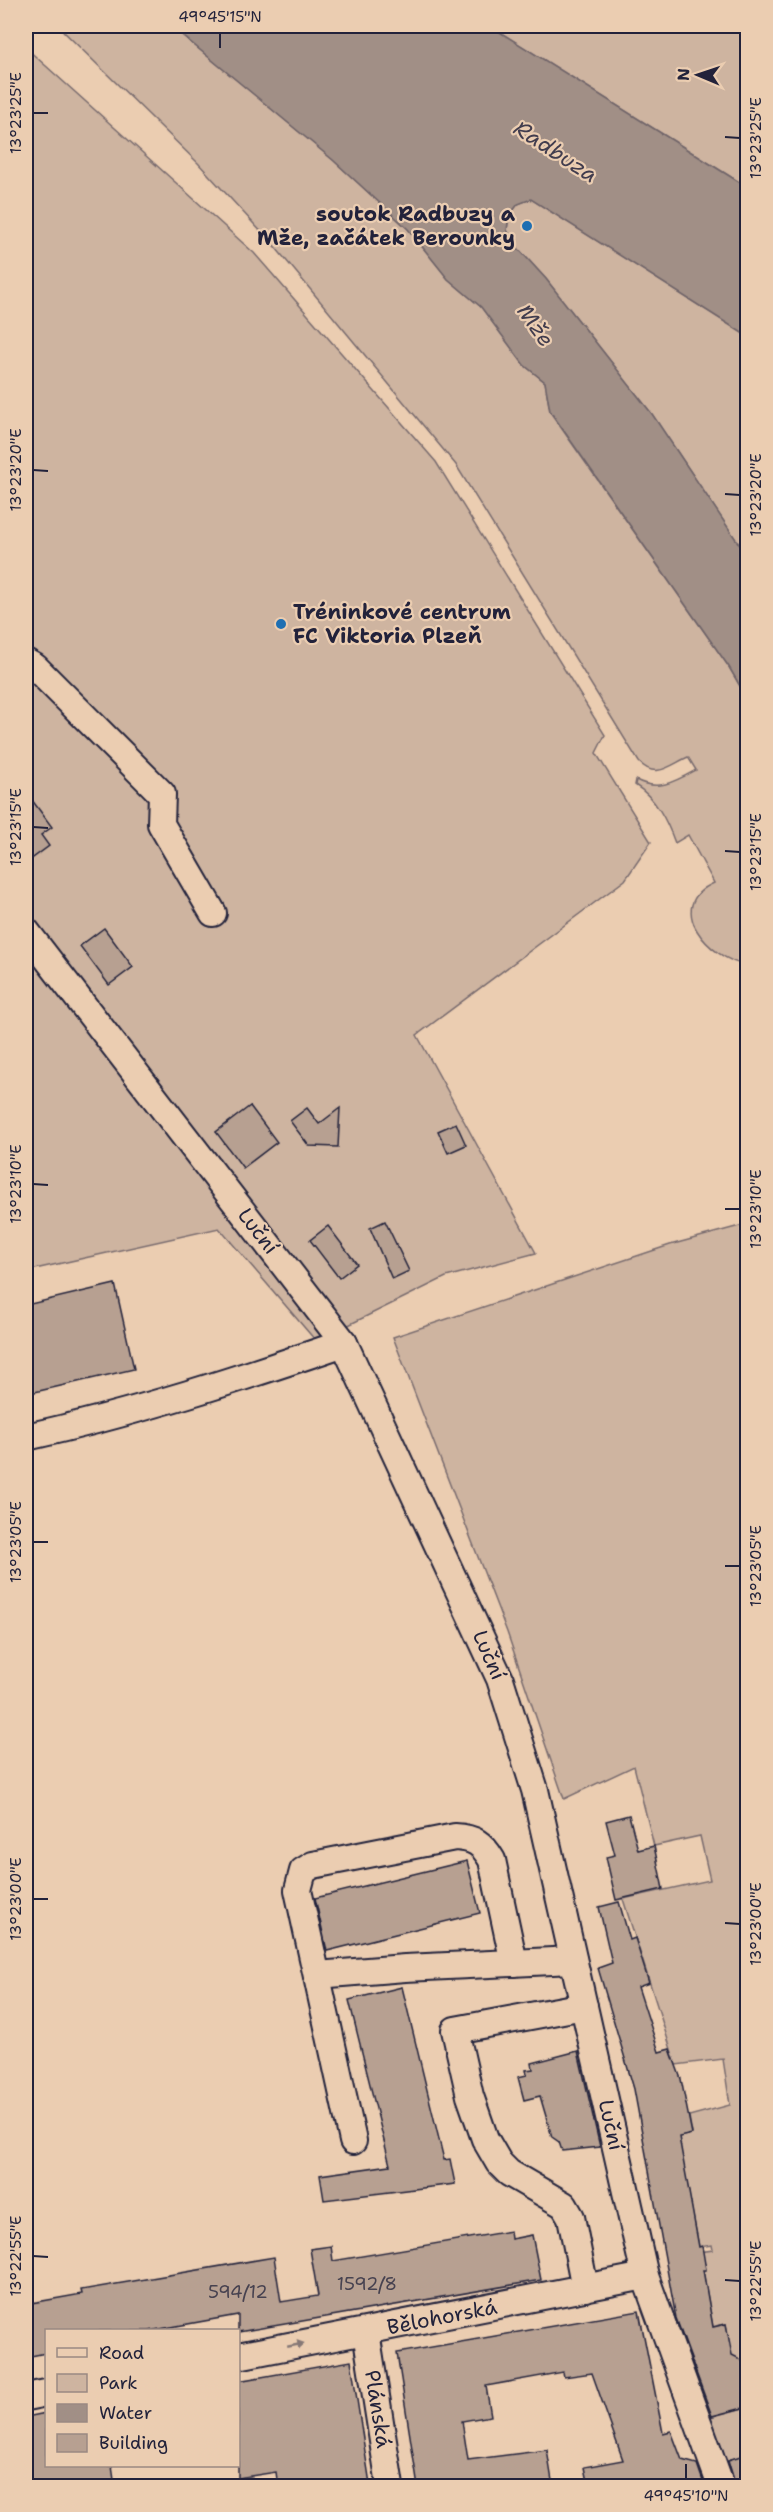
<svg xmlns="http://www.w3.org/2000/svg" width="773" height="2512" font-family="'Shantell Sans',sans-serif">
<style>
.green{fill:#ceb4a0;stroke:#786b6e;stroke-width:1.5}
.water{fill:#a18f86;stroke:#6e6368;stroke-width:1.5}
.building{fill:#b7a091;stroke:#22223b;stroke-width:1.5}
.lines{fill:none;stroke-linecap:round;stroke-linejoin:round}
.minor-casing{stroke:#22223b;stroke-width:30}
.minor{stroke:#ebcdb1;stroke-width:26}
.oneway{fill:#867876}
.ticks{fill:none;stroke:#22223b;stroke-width:2}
.poi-dot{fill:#1f6fb2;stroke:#ebcdb1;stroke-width:2}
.labels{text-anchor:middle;stroke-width:4.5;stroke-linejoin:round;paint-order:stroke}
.number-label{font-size:18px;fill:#474250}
.poi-label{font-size:21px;font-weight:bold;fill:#22223b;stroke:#ebcdb1;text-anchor:end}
.street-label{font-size:21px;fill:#22223b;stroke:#ebcdb1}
.water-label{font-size:22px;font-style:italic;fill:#423d4e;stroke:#ebcdb1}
.neatline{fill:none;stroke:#22223b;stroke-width:2}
.ticks-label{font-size:15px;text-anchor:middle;fill:#22223b}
</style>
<rect width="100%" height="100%" fill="#ebcdb1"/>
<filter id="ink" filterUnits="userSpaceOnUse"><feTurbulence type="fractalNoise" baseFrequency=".0167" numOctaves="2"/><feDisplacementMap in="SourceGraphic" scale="12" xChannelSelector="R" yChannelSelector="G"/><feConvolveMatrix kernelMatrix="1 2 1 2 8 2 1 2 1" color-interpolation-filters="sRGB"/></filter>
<g filter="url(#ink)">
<g class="green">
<path d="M58,26h113l162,134 75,69 40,50 33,28 43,58 21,17 5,30 179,255 18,31v267c-37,-5 -85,-59 -33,-82l-26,-48 -13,8c-8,-22 -19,-45 -40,-58l1,-5c22,12 40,1 60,-10l-8,-13c-18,8 -32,23 -49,5l-183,-297 -180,-217 -78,-85z"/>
<path d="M490,26h257v161z"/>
<path d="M26,48l228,205 182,209 169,273 -9,18 55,89 -26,38 -208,155 119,218 -90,24 -130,64 -97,-113 -193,43z"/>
<path d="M531,199l216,137v220l-95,-142 -106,-135 -31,-34 -8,-15 2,-14 9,-12z"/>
<path d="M747,1224l1,1156h-2l-4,-20 -23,-1 8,-30 -1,-5 -13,3 -10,-57 3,-1 -1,-5 -3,1 -3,-13 14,-2 -1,-5 -13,2 -21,-110 14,-3 -3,-18 41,-11 -7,-46 -47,6 -53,-166 87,-19 -10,-44 -46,10 -20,-80 -70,33 -57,-167 -114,-295 277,-92z"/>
<path d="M747,2407v48l-23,6 -14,-44z"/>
</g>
<path class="water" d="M171,26h319l257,161v149l-216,-137 -13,5 -9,12 -2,14 8,15 31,34 106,135 95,142v142l-18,-31 -179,-256 -5,-29 -21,-17 -43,-58 -33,-28 -40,-50 -75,-69z"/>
<g class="building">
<path d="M26,792l26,35 -11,8 8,11 -23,17z"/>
<path d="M104,928l29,39 -24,18 -29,-39z"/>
<path d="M250,1106l27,36 -34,26 -27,-36z"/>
<path d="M307,1108l12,16 21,-16 -2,39 -29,-1 -19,-25z"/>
<path d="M456,1123l10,22 -18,8 -10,-22z"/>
<path d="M385,1221l24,50 -17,8 -22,-51z"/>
<path d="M328,1226l29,38 -18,14 -29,-38z"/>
<path d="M115,1284l19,85 -108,25v-89z"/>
<path d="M629,1815l9,35 16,-4 9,43 -47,11 -10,-43 9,-2 -9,-34z"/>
<path d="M467,1861l13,52 -153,38 -12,-53z"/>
<path d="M619,1902l11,38 5,-2 14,45 -11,4 21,65 11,-3 11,30 11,55 -13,3 20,110 3,-1 4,24h-3l10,57 13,-3 6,31 10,5 5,16v31l-35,9 -36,-98 -42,-229 -36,-121 14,-5 -13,-56z"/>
<path d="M402,1987l42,173 6,-1 5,25 -131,16 -4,-25 70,-10 -41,-165z"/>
<path d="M578,2051l22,96 -38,4 -3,-9 -7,-5 -12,-41 -16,4 -6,-23 9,-2 -1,-5 7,-1 -1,-6z"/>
<path d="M510,2231l1,8 21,-4 9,45 -303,52v-17l-89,16h-103v22l-20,4v-53l56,-10 -1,-4 193,-33 7,45 37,-6 -8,-47 21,-3 2,15z"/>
<path d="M639,2311l24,122 8,-2 11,29 15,4 8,23h-117l-4,-20 39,-7 -31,-87 -28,4 -1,-5 -77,14 5,30 -29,5 6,39 79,-10 6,37h-135l-21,-134z"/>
<path d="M351,2361l19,123 -22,3h-70l-2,-15 -38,6v-97z"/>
<path d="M46,2413v53h66l3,21h-89v-70z"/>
<path d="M747,2454v33h-11l-8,-27z"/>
</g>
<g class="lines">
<defs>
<g id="minor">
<path d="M26,662l9,5 127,127 -1,30 52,89"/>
<path d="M26,931l318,412 156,336 35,111 110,486 76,210"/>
<path d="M26,1437c109,-24 213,-58 318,-94"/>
<path d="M317,1975l88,-7 168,-8"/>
<path d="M584,2006l-129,24 15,66 15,43 14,24 10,10 55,32 7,12 14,71"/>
<path d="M353,2141l-55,-251 5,-19 10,-6 142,-28c19,1 27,6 37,23l22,103"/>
<path d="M366,2332l24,154"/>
<path d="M238,2356l407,-80"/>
<path d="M26,2397l20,-4"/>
</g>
</defs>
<use href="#minor" class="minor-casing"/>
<use href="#minor" class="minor"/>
</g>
<defs><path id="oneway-solid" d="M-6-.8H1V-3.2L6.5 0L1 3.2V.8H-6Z" transform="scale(1.5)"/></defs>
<use class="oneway" href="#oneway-solid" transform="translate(296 2345) rotate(-11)"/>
</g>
<path class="ticks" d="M220,48v-15M33,113h15M725,137l15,1M33,470l15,1M725,494l15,1M33,827l15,1M725,851l15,1M33,1184l15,1M725,1209h15M33,1542h15M725,1566h15M33,1899h15M725,1923l15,1M33,2256l15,1M725,2280l15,1M686,2479v-15"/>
<g class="poi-dot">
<circle cx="527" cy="226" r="6"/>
<circle cx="281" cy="624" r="6"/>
</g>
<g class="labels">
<g class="number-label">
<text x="367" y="2290">1592/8</text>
<text x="238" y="2298">594/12</text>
</g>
<g class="poi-label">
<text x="515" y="221">soutok Radbuzy a<tspan x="515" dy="24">Mže, začátek Berounky</tspan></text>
<text x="293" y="619" text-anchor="start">Tréninkové centrum<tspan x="293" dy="24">FC Viktoria Plzeň</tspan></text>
</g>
<g class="street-label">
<text transform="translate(258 1231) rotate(52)" y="7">Luční</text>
<text transform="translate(489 1655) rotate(66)" y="7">Luční</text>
<text transform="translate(611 2125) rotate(77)" y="7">Luční</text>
<text transform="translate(442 2317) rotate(-11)" y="7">Bělohorská</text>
<text transform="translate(378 2409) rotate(81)" y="7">Plánská</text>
</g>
<g class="water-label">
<text transform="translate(556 151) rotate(33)" y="8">Radbuza</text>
<text transform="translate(536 325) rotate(55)" y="8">Mže</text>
</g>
</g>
<rect width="773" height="2512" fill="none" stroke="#ebcdb1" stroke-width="66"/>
<rect x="45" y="2329" width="195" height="138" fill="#ebcdb1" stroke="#9b8982" stroke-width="1.5"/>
<rect x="57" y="2348" width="30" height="9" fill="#ebcdb1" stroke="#9b8982" stroke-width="1.5"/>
<text x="99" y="2359" font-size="18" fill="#22223b">Road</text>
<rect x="57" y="2374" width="30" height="18" fill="#ceb4a0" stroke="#9b8982" stroke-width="1.5"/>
<text x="99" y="2389" font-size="18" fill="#22223b">Park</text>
<rect x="57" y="2404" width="30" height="18" fill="#a18f86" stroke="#9b8982" stroke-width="1.5"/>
<text x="99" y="2419" font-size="18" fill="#22223b">Water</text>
<rect x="57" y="2434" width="30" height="18" fill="#b7a091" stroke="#9b8982" stroke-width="1.5"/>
<text x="99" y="2449" font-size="18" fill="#22223b">Building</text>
<g transform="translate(698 75) rotate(272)" stroke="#ebcdb1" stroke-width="4.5" paint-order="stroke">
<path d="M0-4.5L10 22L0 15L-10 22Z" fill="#22223b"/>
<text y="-9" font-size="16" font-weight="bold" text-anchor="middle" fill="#22223b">N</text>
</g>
<rect x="33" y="33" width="707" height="2446" class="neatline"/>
<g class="ticks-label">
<text x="220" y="22">49°45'15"N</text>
<text transform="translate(16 113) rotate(-90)" y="5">13°23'25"E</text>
<text transform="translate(756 138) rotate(-90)" y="5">13°23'25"E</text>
<text transform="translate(16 470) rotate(-90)" y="5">13°23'20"E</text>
<text transform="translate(756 495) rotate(-90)" y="5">13°23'20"E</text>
<text transform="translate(16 827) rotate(-90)" y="5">13°23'15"E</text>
<text transform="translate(756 852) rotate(-90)" y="5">13°23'15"E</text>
<text transform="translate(16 1184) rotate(-90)" y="5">13°23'10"E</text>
<text transform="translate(756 1209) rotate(-90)" y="5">13°23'10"E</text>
<text transform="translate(16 1542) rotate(-90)" y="5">13°23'05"E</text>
<text transform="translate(756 1566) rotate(-90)" y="5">13°23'05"E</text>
<text transform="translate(16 1899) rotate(-90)" y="5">13°23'00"E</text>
<text transform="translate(756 1924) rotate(-90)" y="5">13°23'00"E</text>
<text transform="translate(16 2256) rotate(-90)" y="5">13°22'55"E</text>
<text transform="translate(756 2281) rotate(-90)" y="5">13°22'55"E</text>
<text x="686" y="2501">49°45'10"N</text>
</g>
</svg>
